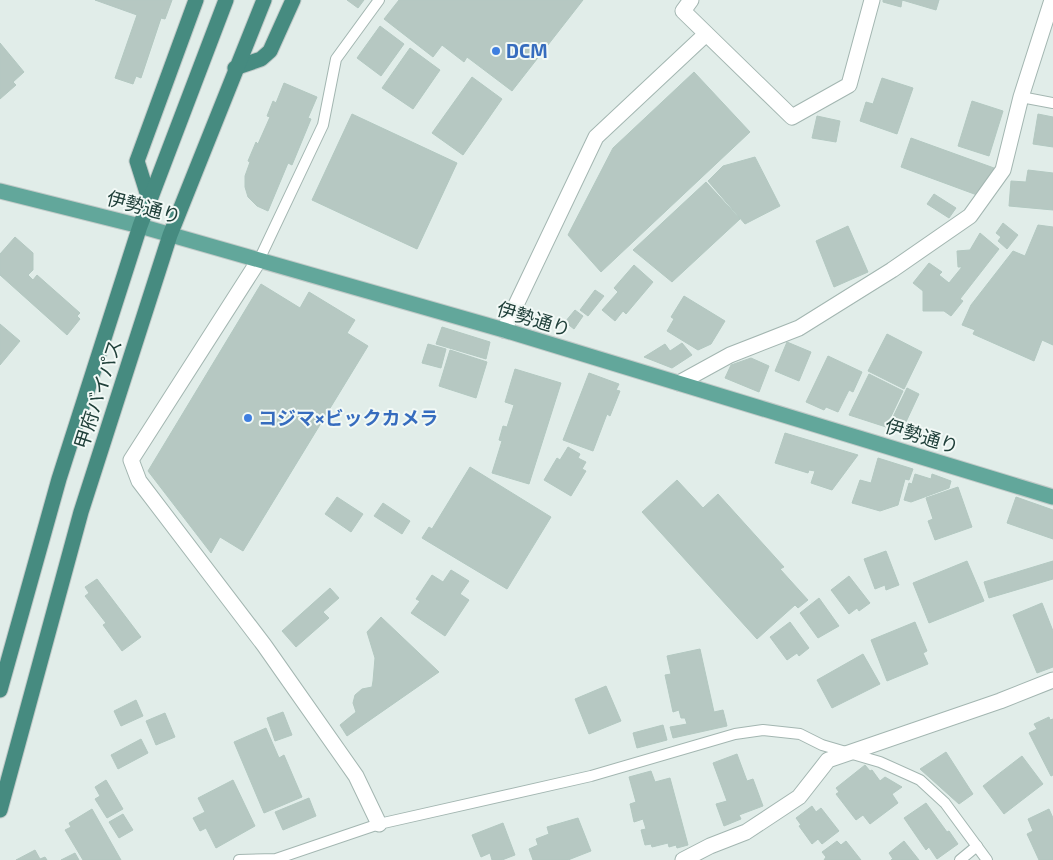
<svg xmlns="http://www.w3.org/2000/svg" width="1053" height="860" font-family="'Exo 2','Noto Sans JP',sans-serif">
<style>
.building{fill:#b6c8c2;stroke:#b3c8c1}
.lines{fill:none;stroke-linecap:round;stroke-linejoin:round}
.service-casing{stroke:#a3b6b1;stroke-width:12}
.minor-casing{stroke:#a3b6b1;stroke-width:17}
.primary-casing{stroke:#c1cac8;stroke-width:17}
.trunk-casing{stroke:#c1cac8;stroke-width:17}
.service{stroke:#fff;stroke-width:10}
.minor{stroke:#fff;stroke-width:15}
.primary{stroke:#62a79b;stroke-width:15}
.trunk{stroke:#468b80;stroke-width:15}
.shop-dot{fill:#3f7fe0;stroke:#f2f9f6;stroke-width:2}
.labels{text-anchor:middle;stroke-width:4;stroke-linejoin:round;paint-order:stroke}
.shop-label{font-size:19px;font-weight:bold;fill:#366cbe;stroke:#f2f9f6;text-anchor:start}
.street-label{font-size:19px;fill:#20403a;stroke:#f2f9f6}
</style>
<rect width="100%" height="100%" fill="#e1ede9"/>
<g class="building">
<path d="M95,0h77l-7,19 -4,-1 -20,60 -5,-2 -3,8 -18,-6 22,-63z"/>
<path d="M347,0h17l-6,8z"/>
<path d="M399,0h184l-71,91 -45,-34 -3,5 -22,-17 -9,12 -49,-38z"/>
<path d="M883,0h56l-3,10 -34,-10 -1,7 -18,-5z"/>
<path d="M380,26l24,18 -23,32 -24,-18z"/>
<path d="M0,43l24,29 -11,10 3,3 -16,14z"/>
<path d="M410,48l30,22 -27,39 -31,-21z"/>
<path d="M694,72l56,60 -149,140 -33,-37 45,-87z"/>
<path d="M472,77l30,22 -39,56 -31,-22z"/>
<path d="M882,78l31,10 -16,46 -37,-13 6,-19 7,2z"/>
<path d="M284,83l33,14 -9,21 3,1 -19,46 -4,-2 -20,48 -11,-5 -9,-9 -3,-10v-11l5,-14 -2,-1 8,-19 2,2 12,-27 -3,-1 6,-15 3,2z"/>
<path d="M972,101l31,10 -14,45 -31,-10z"/>
<path d="M352,114l105,49 -40,86 -105,-49z"/>
<path d="M1038,114l15,3v30l-20,-3z"/>
<path d="M817,116l23,5 -4,21 -24,-4z"/>
<path d="M911,138l83,30 -17,27 -76,-28z"/>
<path d="M755,157l25,49 -35,18 -37,-43 15,-15z"/>
<path d="M1028,170l25,3v37l-44,-4 2,-25 15,1z"/>
<path d="M706,182l34,37 -68,63 -39,-32z"/>
<path d="M934,194l22,14 -7,10 -22,-14z"/>
<path d="M1003,223l15,12 -11,14 -9,-8 3,-4 -5,-4z"/>
<path d="M1038,225l15,2v118l-11,-5 -8,21 -61,-27 2,-4 -13,-5 9,-20 42,-54 12,5z"/>
<path d="M848,226l20,46 -34,15 -18,-46z"/>
<path d="M980,233l19,16 -39,50 3,2 -12,15 -7,-5h-21v-20l-10,-8 16,-20 13,9 -3,3 10,8 13,-16h-4l-1,-16 13,-1z"/>
<path d="M15,237l18,16v17l-5,5 5,5 4,-5 43,38 -3,3 3,3 -13,16 -67,-60v-21z"/>
<path d="M634,265l19,17 -27,32 -3,-3 -8,10 -13,-11 16,-18 -4,-4z"/>
<path d="M261,284l39,24 9,-16 46,28 -8,13 21,13 -125,205 -23,-14 -9,16 -63,-82z"/>
<path d="M595,290l9,6 -16,20 -8,-6z"/>
<path d="M684,296l41,25 -14,23 -13,6 -31,-19 7,-12 -3,-2z"/>
<path d="M575,310l8,6 -9,13 -9,-7z"/>
<path d="M0,324l20,17 -20,24z"/>
<path d="M442,327l48,15 -4,17 -50,-15z"/>
<path d="M887,334l35,18 -18,37 -36,-18z"/>
<path d="M787,342l24,10 -12,29 -24,-10z"/>
<path d="M682,343l10,12 -20,13 -28,-11 21,-13 5,7z"/>
<path d="M428,344l18,5 -5,19 -19,-5z"/>
<path d="M450,350l37,12 -11,36 -37,-12z"/>
<path d="M828,356l34,16 -9,20 -4,-2 -11,22 -12,-5 -2,3 -18,-8z"/>
<path d="M751,358l18,8 -10,26 -34,-14 6,-13z"/>
<path d="M515,369l46,14 -32,101 -37,-11 10,-32 -3,-1 4,-14 4,1 7,-22 -9,-3z"/>
<path d="M589,373l30,11 -3,6 4,1 -10,25 -3,-2 -14,37 -30,-11z"/>
<path d="M869,374l34,17 -17,36 -37,-12z"/>
<path d="M907,388l12,6 -14,30 -12,-7z"/>
<path d="M785,433l73,22 -26,35 -21,-7 4,-12 -6,-1 -1,3 -33,-10z"/>
<path d="M568,447l12,7 -2,4 8,4 -4,7 4,2 -15,25 -27,-16 13,-22 3,2z"/>
<path d="M878,458l35,11 -4,11 -4,-1 -7,26 -18,6 -28,-8 8,-23 11,3z"/>
<path d="M470,467l81,50 -44,72 -85,-51 7,-11 3,2z"/>
<path d="M915,474l16,5 1,-5 19,7 -2,7 -38,14 -7,-2 5,-17 3,1z"/>
<path d="M677,480l26,28 15,-14 66,73 -4,2 28,31 -10,8 -3,-3 -38,34 -115,-127z"/>
<path d="M958,487l14,40 -37,13 -7,-19 5,-2 -7,-21z"/>
<path d="M337,497l26,17 -12,18 -26,-18z"/>
<path d="M1016,497l37,13v29l-46,-16z"/>
<path d="M383,503l27,18 -8,13 -28,-18z"/>
<path d="M886,551l13,34 -13,5 -1,-5 -10,4 -11,-30z"/>
<path d="M967,561l17,40 -55,22 -16,-40z"/>
<path d="M1053,561v18l-64,19 -5,-16z"/>
<path d="M451,570l18,11 -9,13 9,6 -24,36 -34,-23 9,-12 -4,-2 16,-24 11,7z"/>
<path d="M849,576l21,27 -11,8 -2,-3 -8,6 -18,-24z"/>
<path d="M97,579l44,58 -19,14 -19,-26 3,-2 -21,-27 4,-3 -4,-6z"/>
<path d="M330,588l9,10 -16,14 6,6 -33,29 -14,-16z"/>
<path d="M819,598l20,28 -21,12 -18,-25z"/>
<path d="M1042,603l11,28v36l-16,6 -24,-58z"/>
<path d="M381,617l58,55 -92,64 -7,-11 16,-13 -3,-9 2,-8 7,-6 10,-2 1,-6 2,-23 -8,-26z"/>
<path d="M790,622l19,26 -10,8 -2,-3 -10,7 -17,-23z"/>
<path d="M915,622l12,29 -4,2 5,11 -41,17 -16,-41z"/>
<path d="M700,649l14,63 9,-2 4,16 -54,12 -3,-11 17,-3 -2,-6h-4l-2,-8 -6,2 -8,-37 6,-1 -4,-18z"/>
<path d="M863,654l17,30 -48,24 -15,-28z"/>
<path d="M606,686l15,35 -32,13 -14,-35z"/>
<path d="M136,700l7,16 -22,10 -7,-15z"/>
<path d="M283,712l9,23 -17,6 -8,-23z"/>
<path d="M165,713l10,24 -19,8 -10,-24z"/>
<path d="M1049,717l1,3 3,-1v56l-2,1 -22,-43 8,-4 -3,-5z"/>
<path d="M663,725l4,15 -30,8 -4,-15z"/>
<path d="M266,728l13,30 5,-3 18,42 -38,16 -30,-71z"/>
<path d="M141,739l7,14 -30,16 -7,-14z"/>
<path d="M946,752l27,42 -14,10 -39,-35z"/>
<path d="M737,754l10,27 6,-2 10,27 -24,9 2,4 -17,7 -8,-22 11,-3 -14,-38z"/>
<path d="M1022,756l21,28 -39,30 -21,-28z"/>
<path d="M865,765l5,6 2,-1 8,11 5,-4 17,10 -10,7 6,9 -28,21 -7,-9 -7,5 -20,-26 3,-2 -3,-4z"/>
<path d="M651,771l4,11 15,-4 18,67 -11,3 -1,-3 -7,2 -1,-4 -16,4 -1,-3 -6,1 -4,-15 5,-1 -3,-10 -9,3 -4,-18 6,-2 -7,-25z"/>
<path d="M106,780l17,29 -16,9 -12,-19 5,-3 -5,-9z"/>
<path d="M233,780l22,46 -39,22 -10,-20 -6,3 -7,-13 12,-6 -7,-14z"/>
<path d="M309,798l7,18 -33,14 -8,-18z"/>
<path d="M926,803l21,29 2,-1 9,13 -21,15 -8,-12 -3,3 -22,-32z"/>
<path d="M812,806l4,6 5,-4 18,23 -17,13 -4,-5 -6,5 -13,-18 2,-1 -5,-7z"/>
<path d="M92,809l29,51h-38l-18,-30 6,-3 -2,-4z"/>
<path d="M1049,809l4,9v42h-14l-12,-26 6,-3 -5,-12z"/>
<path d="M123,814l10,16 -14,8 -10,-16z"/>
<path d="M578,818l13,33 -23,9h-35l-4,-11 9,-4 -2,-6 13,-5 -2,-7z"/>
<path d="M503,823l12,32 -13,5h-10l-2,-7 -9,4 -9,-22z"/>
<path d="M837,841l4,4 5,-4 15,19h-37l2,-3 -4,-5z"/>
<path d="M904,841l15,19h-28l2,-1 -4,-6z"/>
<path d="M35,850l5,9 5,-2 2,3h-31z"/>
<path d="M75,853l4,7h-18z"/>
</g>
<g class="lines">
<defs>
<g id="service">
<path d="M1021,97l32,6"/>
<path d="M259,260l64,-135 13,-66 43,-59"/>
<path d="M239,860l37,-1 103,-35 212,-48 144,-42 28,-4 37,4 22,11 58,17 40,18 25,23 42,57"/>
<path d="M960,860l17,-14"/>
</g>
<g id="minor">
<path d="M691,0l-8,11 109,106 57,-32 23,-85"/>
<path d="M259,260l-128,200 8,21 125,164 92,131 23,48"/>
<path d="M504,330l92,-193 110,-103"/>
<path d="M679,383l51,-28 69,-27 93,-58 78,-54 33,-46 18,-73 31,-97"/>
<path d="M683,860l27,-14 36,-14 53,-35 29,-37 172,-59 53,-21"/>
</g>
<path id="primary" d="M0,191l140,35 364,104 549,167"/>
<g id="trunk">
<path d="M235,68l26,-9 9,-8 23,-51"/>
<path d="M149,199l-12,-38 59,-161"/>
<path d="M0,690l59,-211 81,-253 86,-226"/>
<path d="M0,810l81,-298 89,-277 94,-235"/>
</g>
</defs>
<use href="#service" class="service-casing"/>
<use href="#minor" class="minor-casing"/>
<use href="#primary" class="primary-casing"/>
<use href="#trunk" class="trunk-casing"/>
<use href="#service" class="service"/>
<use href="#minor" class="minor"/>
<use href="#primary" class="primary"/>
<use href="#trunk" class="trunk"/>
</g>
<g class="shop-dot">
<circle cx="496" cy="51" r="5"/>
<circle cx="248" cy="418" r="5"/>
</g>
<g class="labels">
<g class="shop-label">
<text x="506" y="58">DCM</text>
<text x="258" y="425">コジマ×ビックカメラ</text>
</g>
<g class="street-label">
<text transform="translate(144 207) rotate(15)" y="7">伊勢通り</text>
<text transform="translate(534 319) rotate(17)" y="7">伊勢通り</text>
<text transform="translate(98 394) rotate(-72)" y="7">甲府バイパス</text>
<text transform="translate(922 436) rotate(17)" y="7">伊勢通り</text>
</g>
</g>
</svg>
